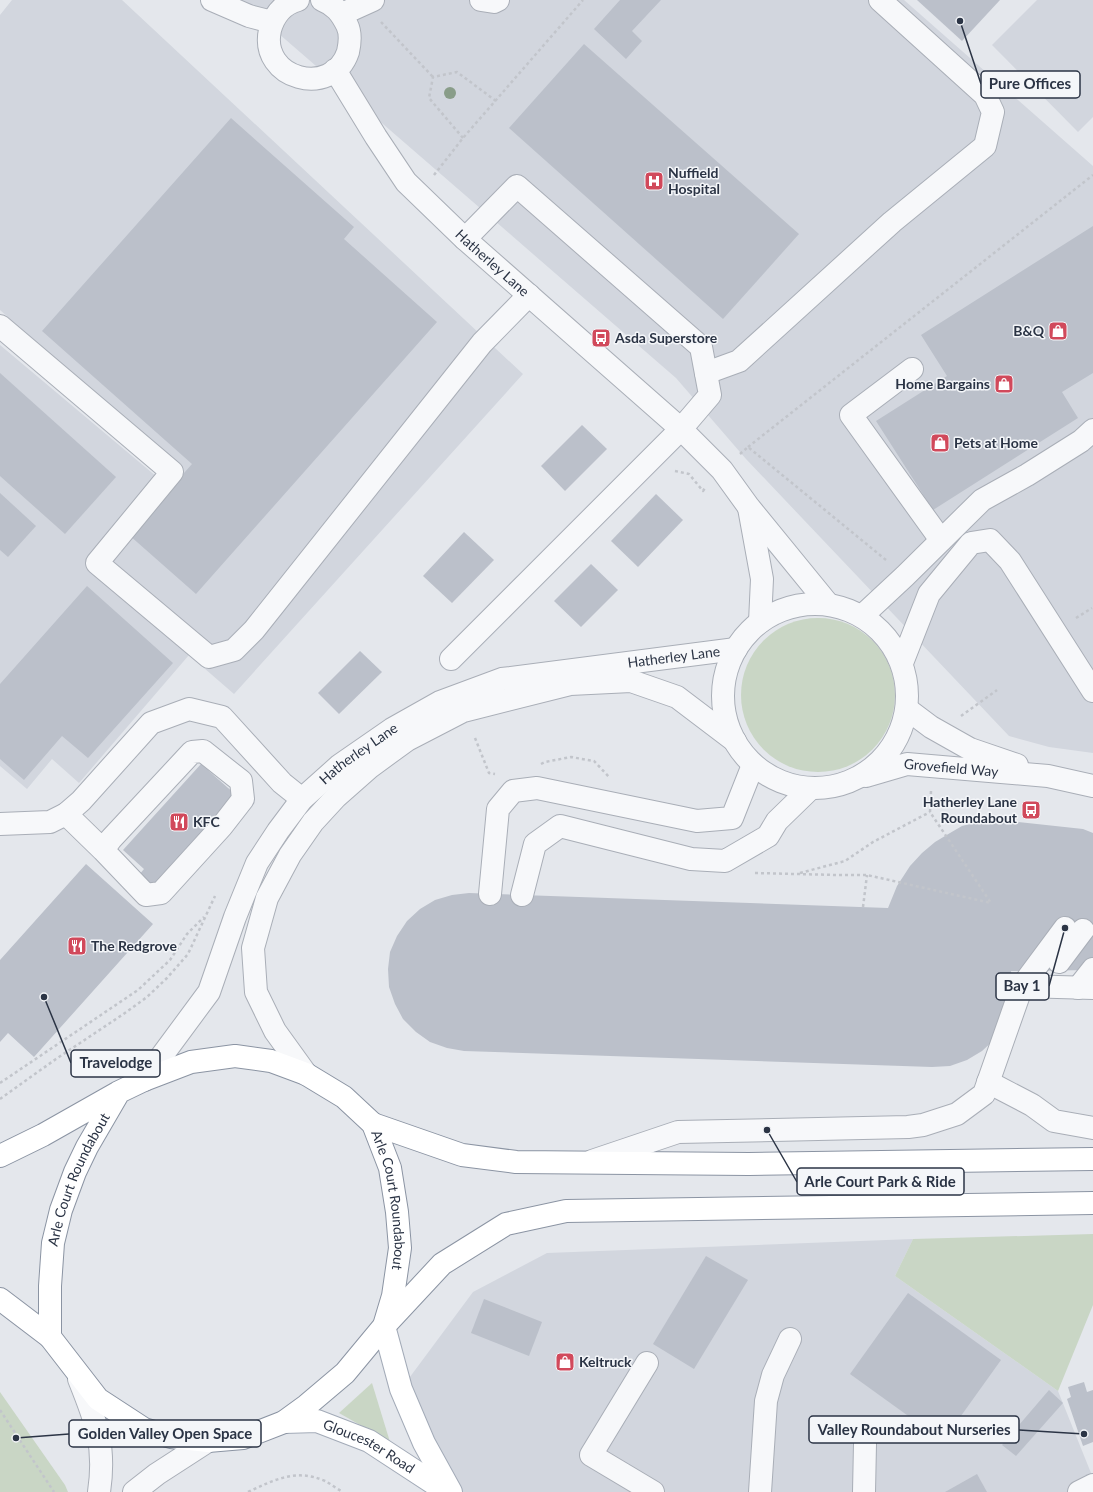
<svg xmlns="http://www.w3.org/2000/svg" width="1093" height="1492" font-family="Lato,sans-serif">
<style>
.built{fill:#d2d6de}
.green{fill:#c9d6c5}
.building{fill:#bbc0ca}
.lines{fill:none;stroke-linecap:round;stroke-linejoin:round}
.minor-casing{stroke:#a9aeb7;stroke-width:24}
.major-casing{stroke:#a3abb8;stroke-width:24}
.highway-casing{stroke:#8b94a3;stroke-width:24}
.path{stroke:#c2c5cb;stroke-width:2.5;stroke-dasharray:3 3;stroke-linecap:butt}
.minor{stroke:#f7f8fa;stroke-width:22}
.major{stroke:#fff;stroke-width:22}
.highway{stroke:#fff;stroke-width:22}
.tree{fill:#899d89}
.labels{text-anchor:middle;stroke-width:3;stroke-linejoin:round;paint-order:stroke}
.poi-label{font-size:14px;font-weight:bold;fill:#2b3445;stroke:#f4f6f9;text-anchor:start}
.street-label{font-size:14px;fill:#2b3445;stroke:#f4f6f9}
.leader{fill:none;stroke:#2b3445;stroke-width:1.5}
.callout-dot{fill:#2b3445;stroke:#f4f6f9;stroke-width:1.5}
.callout{fill:#f4f6f9;stroke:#2b3445;stroke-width:1.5}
.callout-label{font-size:15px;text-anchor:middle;font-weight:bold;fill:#2b3445}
</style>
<rect width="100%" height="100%" fill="#e4e7ec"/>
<g class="built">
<path d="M12,0h110l401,374 -289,320 -45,-39 -110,128 -27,-24 -25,30 -27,-23v-421l157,132 14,-16 -171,-151v-295z"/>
<path d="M240,0h664l189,166v587l-44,-6 -40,-11 -263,-277 -70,-81z"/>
<path d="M1037,0h56v117l-15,15 -86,-87z"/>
<path d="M913,1239l-18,37 163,115 35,87 -14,14h-628l-50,-103 72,-97 74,-39z"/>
</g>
<g class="green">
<circle cx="818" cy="695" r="77"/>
<path d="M1093,1234v71l-35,86 -163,-115 18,-37z"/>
<path d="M372,1383l18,59 -51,-29z"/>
<path d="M0,1392l65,93 3,7h-68z"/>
</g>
<g class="building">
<path d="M620,0h41l-29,31 10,10 -16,18 -32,-30z"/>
<path d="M917,0h83l-38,41z"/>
<path d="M584,44l215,190 -76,85 -214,-191z"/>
<path d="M231,118l123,109 -10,12 93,83 -241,272 -67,-59 63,-71 -150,-133z"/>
<path d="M1093,226v147l-31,19 16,26 -145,92 -57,-89 71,-45 -26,-41z"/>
<path d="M0,373l116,104 -51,57 -65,-58z"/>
<path d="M582,425l25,24 -42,42 -24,-25z"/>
<path d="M0,493l36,33 -28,31 -8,-7z"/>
<path d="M656,494l27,26 -45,47 -27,-26z"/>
<path d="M464,532l30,28 -42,43 -29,-27z"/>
<path d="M591,564l27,26 -37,37 -27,-26z"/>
<path d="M87,586l86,77 -85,95 -26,-22 -38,44 -24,-21v-75z"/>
<path d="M360,651l22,21 -43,42 -21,-21z"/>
<path d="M201,764l35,31 -84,92 -13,-12 5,-6 -21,-19z"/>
<path d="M989,819l94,10 10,4v137l-82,1 3,20 -19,48 -13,12 -15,9 -17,6 -18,1 -468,-16 -17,-3 -17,-6 -14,-10 -13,-13 -8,-15 -6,-17 -1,-18 2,-17 7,-16 10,-15 13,-12 15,-9 17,-5 17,-2 419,15 9,-22 13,-20 12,-13 13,-11 15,-9 12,-7z"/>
<path d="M86,864l67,60 -119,133 -26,-24 -8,9v-82z"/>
<path d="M706,1256l42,24 -54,89 -41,-25z"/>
<path d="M908,1293l93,67 -58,81 -93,-67z"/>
<path d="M484,1299l58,23 -13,34 -58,-23z"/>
<path d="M1084,1382l3,10 6,-2v52l-10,4 -16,-47 4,-2 -3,-10z"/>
<path d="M1049,1390l14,13 -47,53 -14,-11z"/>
<path d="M977,1474l10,18h-42z"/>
</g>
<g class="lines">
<defs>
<g id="minor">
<path d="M212,0l37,16 23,6"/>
<path d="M298,0c-15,4 -24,15 -28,30 -11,49 62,69 78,22 2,-9 3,-19 -1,-27 -6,-12 -12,-20 -25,-25"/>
<path d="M481,0l13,2 4,-2"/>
<path d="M342,14l31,-14"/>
<path id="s1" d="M335,70l41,67 30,45 59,57 216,190 41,41 26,36 80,98"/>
<path d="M0,326l172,146 -75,91 112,94 25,-7 20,-20 228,-287 47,-48"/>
<path d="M912,369l-61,46 90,125"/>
<path d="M706,373l33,-12 153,-139 93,-76 8,-34 -8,-17 -105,-95"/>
<path d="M749,508l13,71 -2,43"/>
<circle cx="815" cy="696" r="92"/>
<path d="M862,616l43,-40 77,-76 45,-25 54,-34 12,-11"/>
<path d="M451,659l230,-230 29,-34 -9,-48 -184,-161 -52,53"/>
<path d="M902,663l27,-69 42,-51 19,-3 20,21 83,130"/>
<path d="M907,709l24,18 39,22 47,16"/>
<path id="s2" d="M866,776l41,-12 141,12 45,10"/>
<path d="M66,814l37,36 43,45 15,-2 61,-67 21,-27 -2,-18 -38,-30 -11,1 -81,87 -8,11"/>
<path d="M0,824l50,-2 16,-8 15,-13 70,-78 38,-14 33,8 60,66 20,16"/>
<path d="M490,894l8,-85 15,-18 24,-3 160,33 35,-3 21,-53"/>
<path d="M522,895l13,-51 25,-18 131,33 34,2 43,-25 9,-15 34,-33"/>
<path d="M1059,962l24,-32"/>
<path d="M1022,986l71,2"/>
<path d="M1078,988l15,-19"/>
<path d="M306,1074l-31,-43 -19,-39 -3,-44 14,-50 23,-43 23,-33 23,-25 34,-30 37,-27 56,-29 107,-27 61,-3 46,16 58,44"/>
<path id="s3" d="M144,1080l65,-88 26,-75 22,-54 21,-32 24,-32 38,-34 52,-36 48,-27 62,-23 234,-30"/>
<path d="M988,1082l44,23 22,16 39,7"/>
<path d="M592,1161l86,-29 230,-5 15,-2 34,-11 27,-20 38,-108 43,-58"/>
<path d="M647,1363l-56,92 62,37"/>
<path d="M79,1379c17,42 27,67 20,113"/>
<path d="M134,1492l23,-18 51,-33"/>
<path d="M760,1492l6,-91 7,-26 17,-36"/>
<path d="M864,1492l1,-48"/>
<path d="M1079,1492l14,-7"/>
</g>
<g id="major">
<path d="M384,1326l17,63 23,54 27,49"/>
<path id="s4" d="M284,1422l33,-1 52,20 78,51"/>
</g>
<g id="highway">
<path d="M373,1124l89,31 54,7 233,2 344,-5"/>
<path id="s5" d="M0,1156l43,-21 76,-43 25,-12 47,-18 44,-6 36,5 35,13 38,23 29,27 17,44 7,44 3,36 -7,48 -9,30 -39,47 -39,33 -22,16 -41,16 -35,3 -37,-4 -27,-8 -46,-30 -48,-62v-51l3,-43 8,-33 14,-38 12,-25 32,-55"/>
<path d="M0,1299l50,38"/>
<path d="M388,1322l54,-58 64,-40 60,-13 527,-8"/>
</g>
</defs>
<use href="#minor" class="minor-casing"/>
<use href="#major" class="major-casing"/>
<use href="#highway" class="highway-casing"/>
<g class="path">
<path d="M381,22l52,55"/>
<path d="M463,138l-34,-40 4,-21 24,-5 39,29"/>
<path d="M434,175l29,-37 120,-138"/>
<path d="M748,447l345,-272"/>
<path d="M740,454l8,-7 138,113"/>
<path d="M675,471l14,3 14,17 2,-3"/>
<path d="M1076,618l16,-10"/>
<path d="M961,716l36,-26"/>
<path d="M475,738l14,35 6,1"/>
<path d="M541,764l4,-2 26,-5 23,4 16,17"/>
<path d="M931,791l-1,21 61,91"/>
<path d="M755,873l82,2h30l124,28"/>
<path d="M800,873l45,-12 28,-19 57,-30"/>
<path d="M863,907l4,-32"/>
<path d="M0,1083l138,-93 32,-30 17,-26 17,-17"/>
<path d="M0,1099l56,-40 66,-44 25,-18 20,-19 21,-24 27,-58"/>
<path d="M0,1410l54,82"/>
<path d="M248,1492c26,-12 48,-24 77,-11 6,3 12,8 18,11"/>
</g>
<use href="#minor" class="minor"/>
<use href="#major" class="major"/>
<use href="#highway" class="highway"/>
</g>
<circle class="tree" cx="450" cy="93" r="6"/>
<defs>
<symbol id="hospital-square" viewBox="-11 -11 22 22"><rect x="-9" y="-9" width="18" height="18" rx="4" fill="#d1495b" stroke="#f4f6f9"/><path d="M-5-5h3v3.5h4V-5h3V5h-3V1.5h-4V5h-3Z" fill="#fff"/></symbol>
<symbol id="shop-square" viewBox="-11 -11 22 22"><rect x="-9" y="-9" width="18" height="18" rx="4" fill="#d1495b" stroke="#f4f6f9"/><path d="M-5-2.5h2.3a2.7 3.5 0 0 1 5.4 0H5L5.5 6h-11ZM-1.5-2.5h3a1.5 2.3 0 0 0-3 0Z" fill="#fff"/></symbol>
<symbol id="bus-square" viewBox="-11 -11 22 22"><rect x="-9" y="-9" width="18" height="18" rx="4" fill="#d1495b" stroke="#f4f6f9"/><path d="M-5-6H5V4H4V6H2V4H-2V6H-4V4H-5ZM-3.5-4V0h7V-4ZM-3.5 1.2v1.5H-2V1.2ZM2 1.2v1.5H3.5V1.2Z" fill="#fff"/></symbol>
<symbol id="restaurant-square" viewBox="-11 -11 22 22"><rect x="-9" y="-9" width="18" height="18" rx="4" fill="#d1495b" stroke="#f4f6f9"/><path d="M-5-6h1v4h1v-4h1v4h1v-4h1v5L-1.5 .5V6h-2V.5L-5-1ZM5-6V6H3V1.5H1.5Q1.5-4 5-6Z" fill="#fff"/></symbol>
</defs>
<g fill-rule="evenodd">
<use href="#hospital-square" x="643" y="170" width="22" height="22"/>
<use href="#shop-square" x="1047" y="320" width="22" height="22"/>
<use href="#bus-square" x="590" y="327" width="22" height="22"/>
<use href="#shop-square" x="993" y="373" width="22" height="22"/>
<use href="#shop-square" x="929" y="432" width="22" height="22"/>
<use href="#bus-square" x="1020" y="799" width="22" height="22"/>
<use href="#restaurant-square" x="168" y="811" width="22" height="22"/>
<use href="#restaurant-square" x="66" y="935" width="22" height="22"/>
<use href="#shop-square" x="554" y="1351" width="22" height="22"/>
</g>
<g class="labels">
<g class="poi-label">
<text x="668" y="178">Nuffield<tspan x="668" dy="16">Hospital</tspan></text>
<text x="1044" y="336" text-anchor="end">B&amp;Q</text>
<text x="615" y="343">Asda Superstore</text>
<text x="990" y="389" text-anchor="end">Home Bargains</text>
<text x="954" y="448">Pets at Home</text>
<text x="1017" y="807" text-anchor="end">Hatherley Lane<tspan x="1017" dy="16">Roundabout</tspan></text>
<text x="193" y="827">KFC</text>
<text x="91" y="951">The Redgrove</text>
<text x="579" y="1367">Keltruck</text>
</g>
<g class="street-label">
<text dy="5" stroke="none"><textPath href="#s1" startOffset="251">Hatherley Lane</textPath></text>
<text dy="5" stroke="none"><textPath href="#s3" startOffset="734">Hatherley Lane</textPath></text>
<text dy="5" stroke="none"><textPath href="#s3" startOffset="398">Hatherley Lane</textPath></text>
<text dy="5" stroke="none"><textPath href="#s2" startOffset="87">Grovefield Way</textPath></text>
<text dy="5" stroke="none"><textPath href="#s5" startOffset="1203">Arle Court Roundabout</textPath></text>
<text dy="5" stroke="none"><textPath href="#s5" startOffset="494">Arle Court Roundabout</textPath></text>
<text dy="5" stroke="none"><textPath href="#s4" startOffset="91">Gloucester Road</textPath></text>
</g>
</g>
<path class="leader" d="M960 21L981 84M1065 928L1049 986M44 997L71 1063M767 1130L797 1182M1084 1434L1019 1430M16 1438L69 1434"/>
<g class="callout-dot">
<circle cx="960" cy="21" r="4"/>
<circle cx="1065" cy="928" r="4"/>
<circle cx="44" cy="997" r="4"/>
<circle cx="767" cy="1130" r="4"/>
<circle cx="1084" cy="1434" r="4"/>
<circle cx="16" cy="1438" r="4"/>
</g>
<g class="callout">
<rect x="981" y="71" width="99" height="27" rx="4"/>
<rect x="996" y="973" width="53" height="27" rx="4"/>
<rect x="71" y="1050" width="89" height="27" rx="4"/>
<rect x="797" y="1168" width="167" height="27" rx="4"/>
<rect x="809" y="1416" width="210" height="27" rx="4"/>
<rect x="69" y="1420" width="192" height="27" rx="4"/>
</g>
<g class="callout-label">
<text x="1030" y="89">Pure Offices</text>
<text x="1022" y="991">Bay 1</text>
<text x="116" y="1068">Travelodge</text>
<text x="880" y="1187">Arle Court Park &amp; Ride</text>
<text x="914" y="1435">Valley Roundabout Nurseries</text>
<text x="165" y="1439">Golden Valley Open Space</text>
</g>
</svg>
